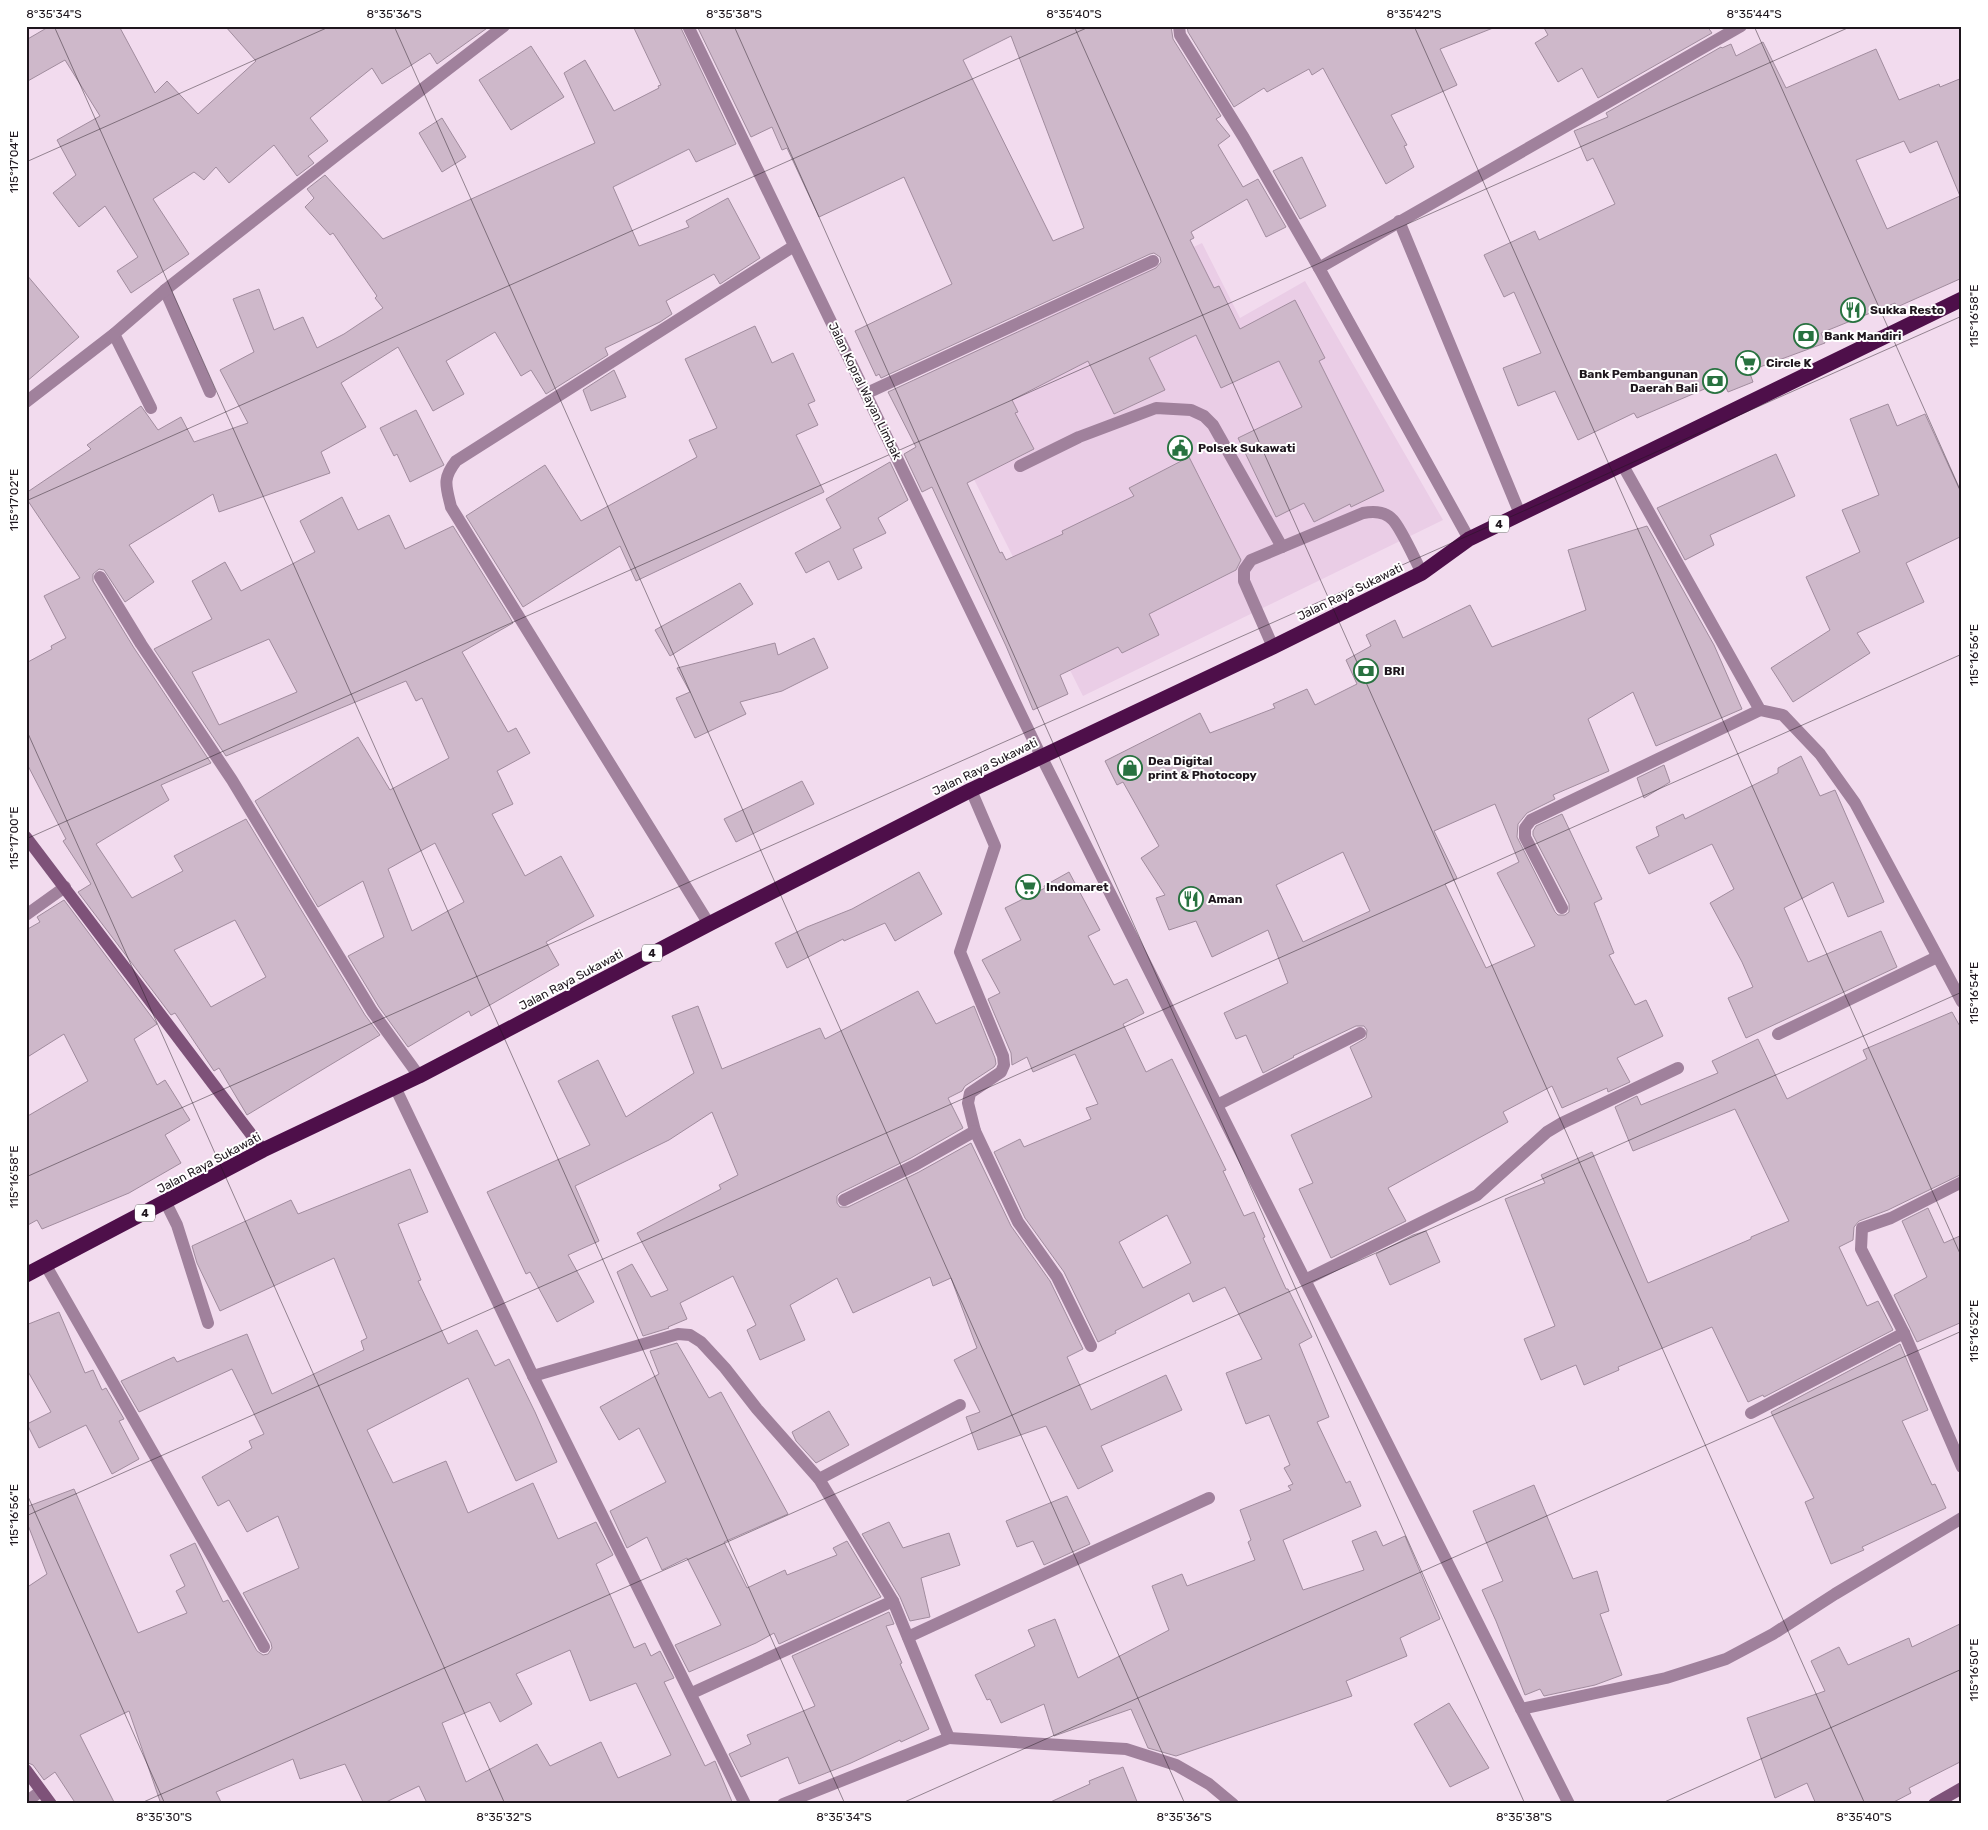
<svg xmlns="http://www.w3.org/2000/svg" width="1988" height="1830" font-family="Rubik,sans-serif">
<style>
.built{fill:#eacde6}
.building{fill:#ceb8ca;stroke:#a18c9e;fill-rule:evenodd}
.lines{fill:none;stroke-linecap:round;stroke-linejoin:round}
.lane{stroke:#a0819c;stroke-width:12}
.street{stroke:#a0819c;stroke-width:12}
.secondary{stroke:#7e5279;stroke-width:12}
.highway{stroke:#4e0f4a;stroke-width:15}
.ticks{fill:none;stroke:#1e161d;stroke-width:1;stroke-opacity:0.45}
.labels{text-anchor:middle;stroke-width:4;stroke-linejoin:round;paint-order:stroke}
.shield{fill:#fff;stroke:#625c61;stroke-width:1}
.shield-label{font-size:11px;font-weight:bold;fill:#1e161d}
.poi-label{font-size:12px;font-weight:bold;fill:#1e161d;stroke:#fff;text-anchor:start}
.street-label{font-size:12px;fill:#1e161d;stroke:#fff}
.neatline{fill:none;stroke:#1e161d;stroke-width:2}
.ticks-label{font-size:12px;text-anchor:middle;fill:#1e161d}
</style>
<rect width="100%" height="100%" fill="#f2dbee"/>
<path class="built" d="M1202,243l38,75 65,-37 138,239 -360,176 -161,-320z"/>
<g class="building">
<path d="M50,26h69l36,67 12,-12 31,33 58,-53 -31,-35h265l-53,38 -7,-11 -48,31 -10,-16 -62,50 18,23 -20,15 6,7 -17,13 -23,-31 -45,38 -13,-16 -12,13 -10,-8 -41,27 36,55 -58,39 -14,-22 21,-14 -33,-51 -26,21 -26,-34 23,-18 -19,-35 43,-24 -35,-56 -39,22v-42z"/>
<path d="M633,26h47l56,118 -40,18 -7,-13 -76,38 26,59 50,-19 -3,-6 42,-23 32,60 -40,26 -6,-10 -48,27 6,13 -12,8 -55,26 3,7 -62,39 -15,-24 -10,6 -26,-44 -49,29 18,33 -31,17 -35,-64 -57,36 25,44 -45,25 9,21 -111,39 -6,-18 -84,51 25,37 -29,20 -21,-32 -5,-1 -6,5v7l41,67 77,115 -50,22 8,15 -73,44 36,54 51,-27 -9,-15 72,-37 119,196 15,20 -133,80 -28,-47 -5,3 -39,-58 -4,2 -93,-123 13,-8 -28,-43 3,-2 -40,-77v-99l26,-14 -1,-3 15,-8 -22,-42 36,-18 -54,-80v-5l65,-44 -4,-4 54,-39 17,24 23,-13 13,25 54,-19 -28,-53 34,-18 -21,-53 26,-10 15,41 29,-13 14,31 27,-14 39,-26 -8,-10 2,-2 -44,-63 -3,2 -25,-28 9,-9 -7,-9 18,-14 58,64 212,-96 -31,-70 21,-13 29,51 45,-23 -1,-2 3,-1zM235,920l31,57 -55,30 -37,-57z"/>
<path d="M697,26h474l2,13 48,77 -5,3 14,17 -12,9 25,42 15,-8 28,48 -20,10 -19,-38 -56,33 3,6 -4,2 24,48 5,-2 21,43 55,-29 30,58 -6,3 65,130 -33,16 -1,-3 -36,18 -10,-19 -28,14 -38,-79 64,-31 -23,-46 -58,27 -25,-53 -47,23 16,32 -51,24 -26,-53 -76,39 6,12 -3,1 19,36 -67,34 33,70 2,-1 4,8 57,-26 -1,-3 72,-35 -5,-8 60,-31 52,103 -5,10 -87,44 10,21 -37,18 -4,-6 -58,28 8,19 -35,16 -27,-64 -74,-159 -10,5 -18,-38 12,-7 -28,-55 268,-124 5,-6 -1,-5 -6,-4 -4,1 -269,124 -2,-4 -3,2 -21,-45 97,-47 -48,-107 -85,40 -32,-69 -5,2 -10,-23 -21,10zM1011,36l73,192 -31,13 -90,-181z"/>
<path d="M1187,26h306v2l-53,21 17,36 -66,30 16,30 -3,1 10,21 -28,17 -63,-116 -11,7 -3,-6 -42,23 -3,-4 -30,19 -46,-75z"/>
<path d="M1543,26h164l5,7 -114,65 -16,-30 -24,14 -23,-39 13,-8z"/>
<path d="M1763,42l23,46 90,-39 23,51 40,-16 1,3 22,-9v200l-65,29 -2,-4 -74,30 4,10 -76,28 4,11 -25,10 -5,-11 -86,37 -3,-5 -56,27 -23,-49 -37,15 -15,-38 38,-15 -27,-61 -10,5 -20,-42 51,-24 4,9 76,-36 -22,-46 -6,3 -13,-30 34,-14 -2,-4 115,-66 1,1 9,-4 5,12zM1904,141l6,12 27,-12 23,55 -73,33 -31,-69z"/>
<path d="M531,46l33,51 -53,33 -32,-50z"/>
<path d="M442,118l24,39 -24,15 -23,-39z"/>
<path d="M1302,157l24,49 -26,13 -27,-48z"/>
<path d="M26,274l53,63 -53,45z"/>
<path d="M755,326l17,37 21,-10 22,48 -7,3 10,21 -22,10 28,57 -188,89 -16,-35 -97,61 -57,-91 79,-51 36,56 116,-64 -8,-17 28,-12 -32,-69z"/>
<path d="M614,370l12,27 -35,14 -8,-21z"/>
<path d="M1888,404l9,22 28,-12 37,81v41l-56,27 18,39 -67,31 13,20 -77,49 -22,-34 59,-38 -24,-53 54,-25 -18,-42 37,-15 -29,-76z"/>
<path d="M416,410l28,55 -34,17 -13,-28 -3,2 -14,-28z"/>
<path d="M1776,454l19,42 -85,39 4,10 -29,15 -28,-52z"/>
<path d="M890,462l18,38 -30,18 8,15 -33,16 9,19 -24,12 -9,-19 -23,12 -11,-20 46,-25 -15,-29z"/>
<path d="M342,497l16,33 31,-15 16,34 48,-23 56,90 4,7 -51,29 46,80 8,-4 14,25 -33,18 16,33 -21,10 33,62 36,-20 33,60 -48,26 13,23 -88,51 -2,-5 -61,36 -29,-40 -31,-51 36,-19 -21,-56 -45,26 -63,-106 103,-64 32,53 59,-32 -27,-60 -6,3 -10,-20 -180,75 -72,-107 58,-30 -20,-38 33,-19 16,29 74,-39 -15,-31zM269,639l28,53 -78,33 -27,-53zM435,843l29,59 -52,29 -24,-62z"/>
<path d="M1647,526l67,119 28,64 -86,37 -23,-54 -45,27 21,52 -56,24 2,4 -28,14 -9,11 -1,13 38,75 3,3h7l4,-3v-8l-36,-69v-4l3,-5 26,-12 40,85 -8,4 20,50 -5,2 26,50 11,-5 17,36 -46,22 13,24 -22,10 -1,-4 -45,20 -10,-22 -49,26 5,10 -120,66 18,33 -75,37 -32,-69 14,-6 -22,-48 81,-38 -22,-50 16,-9 1,-8 -3,-4h-8l-63,30 1,1 -31,16 -17,-38 -10,4 -12,-26 64,-30 -20,-53 -56,27 -16,-36 -27,9 -13,-32 9,-3 -24,-37 18,-12 -36,-64 -6,3 -12,-24 95,-48 10,20 65,-25 -2,-4 34,-15 8,16 42,-21 -11,-24 25,-14 -5,-11 29,-15 8,18 67,-33 22,42 94,-37 -18,-60zM1495,804l24,58 -22,11 38,73 -49,22 -41,-84 12,-6 -23,-47zM1343,852l27,59 -67,31 -27,-57z"/>
<path d="M740,583l13,21 -83,52 -15,-26z"/>
<path d="M814,638l14,30 -46,23 -42,11 6,12 -51,24 -19,-40 14,-6 -13,-24 98,-25 3,12z"/>
<path d="M1801,756l19,40 15,-6 49,112 -36,15 -15,-35 -49,26 24,54 73,-31 16,36 -151,71 -18,-40 25,-11 -11,-25 -32,-59 24,-14 -22,-45 -63,30 -13,-27 23,-11 -3,-9 27,-13 2,5 93,-46v-5z"/>
<path d="M1664,765l6,17 -26,16 -7,-20z"/>
<path d="M802,781l12,23 -78,38 -12,-23z"/>
<path d="M919,872l23,42 -47,27 -10,-18 -41,18 -1,-2 -56,29 -12,-25 32,-16 45,-18z"/>
<path d="M1069,872l31,58 -12,6 26,49 13,-6 17,34 -21,11 23,48 26,-13 54,111 -3,1 21,45 10,-4 11,25 -2,1 23,51h2l24,48 -13,7 30,73 -12,5 29,61 4,-2 11,25 -78,34 20,50 61,-20 -12,-29 24,-10 7,15 22,-10 35,83 -40,19 7,18 -61,25 6,15 -176,60 -28,-8 -17,-39 -77,27 -10,-32 -43,19 -11,-24 -3,1 -12,-25 60,-29 -7,-16 27,-11 23,59 91,-48 -17,-44 30,-12 5,12 68,-26 -7,-18 3,-2 -11,-30 51,-20 -3,-4 5,-2 -9,-16 6,-3 -21,-50 -23,9 -20,-51 36,-14 -37,-72 -32,15 -4,-9 -74,38 1,2 -18,9 -34,-70 -39,-54 -31,-66 26,-13 4,8 67,-28 -5,-11 12,-4 -23,-50 -42,18 -6,-15 -15,8 -1,-12 -23,-54 12,-6 -18,-33 39,-20 -16,-32 40,-20 -1,-2zM1167,1215l24,48 -48,25 -24,-46z"/>
<path d="M64,900l93,124 -23,15 23,46 8,-5 25,40 -25,15 16,28 -52,30 -87,36 -5,-9 -11,6v-109l62,-36 -24,-47 -38,24v-128l14,-8 -3,-5z"/>
<path d="M918,991l18,33 38,-18 21,52 1,6 -2,3 -29,19 -3,5 -14,7 15,30 -52,30 -71,35 -3,3v7l3,4h8l71,-35 52,-29 40,83 39,55 33,68 -16,8 24,53 75,-35 16,35 -81,36 12,25 -35,18 -32,-63 -68,24 -12,-33 14,-5 -26,-52 23,-12 -26,-70 -18,8 -3,-9 -77,36 -16,-35 -47,27 15,35 -45,20 -13,-30 9,-5 -23,-49 -53,27 7,16 -19,8 1,1 -26,8 -26,-64 15,-8 19,33 17,-7 -31,-57 84,-44 -2,-4 19,-10 -26,-63 -43,28 -94,46 24,55 -31,14 26,47 -37,20 -27,-50 -4,2 -39,-82 103,-47 -32,-64 40,-21 28,57 68,-44 -22,-57 26,-10 24,63 98,-41 5,11z"/>
<path d="M1952,1012l10,18v144l-74,36 -29,11 -5,6 -1,13 -14,7 28,59 11,-5 15,29 -129,67 -1,-2 -15,7 -36,-75 -94,40 1,3 -35,15 -8,-20 -35,15 -17,-41 31,-13 -50,-127 40,-16 -4,-8 51,-23 56,131 103,-44v-2l38,-16 -54,-112 -102,42 -18,-44 22,-11 4,9 77,-32 -6,-12 46,-22 29,60 80,-40 -4,-9z"/>
<path d="M410,1169l18,43 -30,12 23,56 -3,1 30,63 29,-14 18,36 14,-7 26,53 22,50 -41,19 -48,-103 -101,52 26,53 53,-22 22,52 65,-30 25,56 38,-17 17,33 -17,9 38,84 11,-5 6,13 9,-5 14,27 -10,4 41,84 10,-5 18,43h-308l2,-1 -8,-17 -37,18h-18l-19,-40 -45,15 -7,-20 -77,33 6,12h-61l-32,-93 -49,24 35,69h-39l-21,-32 -11,8 -11,-15 -7,-3v-174l21,-14 -21,-54v-13l48,-18 64,144 49,-20 -11,-22 9,-5 -15,-31 25,-12 28,59 5,-2 29,51 6,4 5,-1 4,-6 -1,-5 -28,-50 56,-25 -21,-52 -31,16 -18,-32 -11,6 -16,-29 50,-29 -3,-7 15,-7 -32,-65 -93,43 -18,-31 53,-24 3,5 70,-28 25,60 92,-44 -3,-9 6,-3 -33,-80 -114,53 -23,-48 -5,-17 99,-46 7,14zM570,1650l20,51 46,-18 35,72 -53,23 -17,-36 -51,24 -13,-22 -71,38 -24,-59 48,-21 10,20 32,-18 -16,-30z"/>
<path d="M1928,1208l16,35 18,-8v87l-45,20 -23,-47 33,-18 -25,-56z"/>
<path d="M1426,1231l14,31 -50,23 -14,-31 37,-19z"/>
<path d="M59,1312l26,61 8,-3 9,20 4,-2 18,31 -5,2 20,38 -27,15 -26,-49 -47,23 -12,-24 24,-12 -25,-44v-43z"/>
<path d="M677,1343l32,55 12,-6 67,122 -64,28 23,46 38,-18 2,5 50,-20 -4,-7 14,-7 34,56 -102,47 -5,-11 -18,10 -67,29 -14,-27 46,-20 -34,-67 -25,12 -15,-33 -20,11 -17,-37 56,-29 -27,-54 -20,12 -19,-33 59,-33 -9,-23z"/>
<path d="M1900,1344l28,66 -26,11 30,64 3,-1 11,24 -84,39 2,3 -33,14 -26,-62 9,-4 -43,-86z"/>
<path d="M829,1411l20,34 -33,18 -20,-22 -4,-9z"/>
<path d="M1534,1485l39,94 24,-8 12,40 -9,3 22,61 -27,10 -51,11 -4,-7 -15,6 -29,-74 -14,-31 21,-9 -30,-70z"/>
<path d="M1067,1496l23,48 -46,21 -11,-24 -16,6 -11,-26z"/>
<path d="M889,1522l14,26 46,-15 11,32 -39,13 9,39 -20,4 -10,-24 -38,-63z"/>
<path d="M889,1612l5,12 -8,2 16,37 -2,1 29,65 -28,13 -1,-2 -49,23 -52,21 -11,-27 -47,20 -12,-23 22,-10 -4,-9 68,-29 -23,-50z"/>
<path d="M1962,1623v138l-53,27 2,5 -21,11h-74l-9,-21 -32,15 -28,-80 78,-27 -14,-30 28,-14 9,18 61,-27 3,9z"/>
<path d="M1449,1703l40,65 -39,19 -36,-63z"/>
<path d="M1123,1767l15,37h-92l44,-20 -1,-3z"/>
</g>
<g class="lines">
<g class="lane">
<path d="M1399,221l121,293"/>
<path d="M1020,466l59,-29 77,-29 35,2 13,6 9,9 69,122"/>
<path d="M1273,647l-29,-66v-11l7,-10 112,-47c10,-2 22,-2 30,7 9,10 22,40 29,53"/>
<path d="M949,1738l177,11 50,16 33,19 24,20"/>
</g>
<g class="street">
<path d="M688,26l353,730 528,1048"/>
<path d="M1179,26l1,9 64,103 75,130 150,271"/>
<path d="M1319,268l422,-242"/>
<path d="M165,290l45,102"/>
<path d="M114,334l37,74"/>
<path d="M867,393l286,-132"/>
<path d="M26,402l88,-68 51,-44 177,-139 162,-125"/>
<path d="M1622,464l138,246 23,5 37,39 35,49 107,199"/>
<path d="M100,577l41,67 91,136 140,231 47,65"/>
<path d="M971,790l24,56 -35,106 43,104 1,9 -3,7 -31,21 -2,10 7,28 43,91 39,55 34,69"/>
<path d="M1562,908l-37,-71v-9l6,-8 229,-110"/>
<path d="M26,915l39,-28"/>
<path d="M709,924l-258,-417c-5,-21 -9,-28 5,-46l338,-215"/>
<path d="M1778,1034l159,-77"/>
<path d="M395,1087l138,289 212,428"/>
<path d="M1217,1105l143,-72"/>
<path d="M1962,1182l-71,36 -29,10 -1,21 43,84 58,134"/>
<path d="M844,1200l71,-35 60,-34"/>
<path d="M166,1203l11,22 31,98"/>
<path d="M45,1264l219,383"/>
<path d="M1305,1280l172,-85 70,-63 15,-9 116,-55"/>
<path d="M533,1376l145,-42 12,1 11,7 24,26 32,41 62,70 74,122 56,137 -166,66"/>
<path d="M1751,1413l153,-80"/>
<path d="M819,1479l141,-74"/>
<path d="M908,1637l301,-139"/>
<path d="M692,1693l201,-92"/>
<path d="M1521,1709l145,-31 60,-19 47,-25 62,-40 127,-76"/>
<path d="M26,1802l15,-11"/>
</g>
<g class="secondary">
<path d="M26,837l237,313"/>
<path d="M26,1770l25,34"/>
<path d="M1934,1804l28,-16"/>
</g>
<path class="highway" d="M26,1275l237,-125 156,-74 290,-152 262,-134 302,-143 149,-74 47,-34 493,-240"/>
</g>
<path class="ticks" d="M54,26l791,1778M394,26l791,1778M734,26l791,1778M1074,26l791,1778M1414,26l548,1232M1754,26l208,468M26,162l305,-136M26,501l1065,-475M26,729l479,1075M26,839l1826,-813M26,1177l1936,-861M26,1492l139,312M26,1516l1936,-862M139,1804l1823,-812M900,1804l1062,-473M1660,1804l302,-135"/>
<defs>
<symbol id="restaurant-ring" viewBox="-11 -11 22 22"><circle r="9.5" fill="#fff" stroke="#287240" stroke-width="1.5"/><path d="M-5-6h1v4h1v-4h1v4h1v-4h1v5L-1.5 .5V6h-2V.5L-5-1ZM5-6V6H3V1.5H1.5Q1.5-4 5-6Z" fill="#287240"/></symbol>
<symbol id="bank-ring" viewBox="-11 -11 22 22"><circle r="9.5" fill="#fff" stroke="#287240" stroke-width="1.5"/><path d="M-6-4H6V4H-6ZM0-2.3a2.3 2.3 0 1 0 0 4.6a2.3 2.3 0 1 0 0-4.6Z" fill="#287240"/></symbol>
<symbol id="supermarket-ring" viewBox="-11 -11 22 22"><circle r="9.5" fill="#fff" stroke="#287240" stroke-width="1.5"/><path d="M-6-5.5h2.5l.6 2H6L4.5 2H-2.5L-4.4-4H-6ZM-1.5 3.2a1.3 1.3 0 1 0 .1 0ZM3 3.2a1.3 1.3 0 1 0 .1 0Z" fill="#287240"/></symbol>
<symbol id="civic-ring" viewBox="-11 -11 22 22"><circle r="9.5" fill="#fff" stroke="#287240" stroke-width="1.5"/><path d="M-.6-6.5H3V-4.5H.6V-3L4-1V1h2V6H-6V1h2V-1L-.6-3ZM-1.2 2.5V6h2.4V2.5Z" fill="#287240"/></symbol>
<symbol id="shop-ring" viewBox="-11 -11 22 22"><circle r="9.5" fill="#fff" stroke="#287240" stroke-width="1.5"/><path d="M-5-2.5h2.3a2.7 3.5 0 0 1 5.4 0H5L5.5 6h-11ZM-1.5-2.5h3a1.5 2.3 0 0 0-3 0Z" fill="#287240"/></symbol>
</defs>
<g fill-rule="evenodd">
<use href="#restaurant-ring" x="1839" y="296" width="28" height="28"/>
<use href="#bank-ring" x="1792" y="322" width="28" height="28"/>
<use href="#supermarket-ring" x="1734" y="349" width="28" height="28"/>
<use href="#bank-ring" x="1701" y="367" width="28" height="28"/>
<use href="#civic-ring" x="1166" y="434" width="28" height="28"/>
<use href="#bank-ring" x="1352" y="657" width="28" height="28"/>
<use href="#shop-ring" x="1116" y="754" width="28" height="28"/>
<use href="#supermarket-ring" x="1014" y="873" width="28" height="28"/>
<use href="#restaurant-ring" x="1177" y="885" width="28" height="28"/>
</g>
<g class="labels">
<g class="shield">
<rect x="1489" y="515.5" width="20" height="17" rx="4"/>
<rect x="642" y="944.5" width="20" height="17" rx="4"/>
<rect x="135" y="1204.5" width="20" height="17" rx="4"/>
</g>
<g class="shield-label">
<text x="1499" y="528">4</text>
<text x="652" y="957">4</text>
<text x="145" y="1217">4</text>
</g>
<g class="poi-label">
<text x="1870" y="314">Sukka Resto</text>
<text x="1824" y="340">Bank Mandiri</text>
<text x="1766" y="367">Circle K</text>
<text x="1698" y="378" text-anchor="end">Bank Pembangunan<tspan x="1698" dy="14">Daerah Bali</tspan></text>
<text x="1198" y="452">Polsek Sukawati</text>
<text x="1384" y="675">BRI</text>
<text x="1148" y="765">Dea Digital<tspan x="1148" dy="14">print &amp; Photocopy</tspan></text>
<text x="1046" y="891">Indomaret</text>
<text x="1208" y="903">Aman</text>
</g>
<g class="street-label">
<text transform="translate(865 391) rotate(64)" y="4">Jalan Kopral Wayan Limbak</text>
<text transform="translate(1350 592) rotate(-26)" y="4">Jalan Raya Sukawati</text>
<text transform="translate(985 767) rotate(-26)" y="4">Jalan Raya Sukawati</text>
<text transform="translate(571 980) rotate(-28)" y="4">Jalan Raya Sukawati</text>
<text transform="translate(209 1163) rotate(-28)" y="4">Jalan Raya Sukawati</text>
</g>
</g>
<rect width="1988" height="1830" fill="none" stroke="#ffffff" stroke-width="55"/>
<rect x="28" y="28" width="1932" height="1774" class="neatline"/>
<g class="ticks-label">
<text x="54" y="18">8°35'34"S</text>
<text x="394" y="18">8°35'36"S</text>
<text x="734" y="18">8°35'38"S</text>
<text x="1074" y="18">8°35'40"S</text>
<text x="1414" y="18">8°35'42"S</text>
<text x="1754" y="18">8°35'44"S</text>
<text transform="translate(14 162) rotate(-90)" y="4">115°17'04"E</text>
<text transform="translate(1974 316) rotate(-90)" y="4">115°16'58"E</text>
<text transform="translate(14 500) rotate(-90)" y="4">115°17'02"E</text>
<text transform="translate(1974 655) rotate(-90)" y="4">115°16'56"E</text>
<text transform="translate(14 838) rotate(-90)" y="4">115°17'00"E</text>
<text transform="translate(1974 993) rotate(-90)" y="4">115°16'54"E</text>
<text transform="translate(14 1177) rotate(-90)" y="4">115°16'58"E</text>
<text transform="translate(1974 1331) rotate(-90)" y="4">115°16'52"E</text>
<text transform="translate(14 1515) rotate(-90)" y="4">115°16'56"E</text>
<text transform="translate(1974 1670) rotate(-90)" y="4">115°16'50"E</text>
<text x="164" y="1821">8°35'30"S</text>
<text x="504" y="1821">8°35'32"S</text>
<text x="844" y="1821">8°35'34"S</text>
<text x="1184" y="1821">8°35'36"S</text>
<text x="1524" y="1821">8°35'38"S</text>
<text x="1864" y="1821">8°35'40"S</text>
</g>
</svg>
